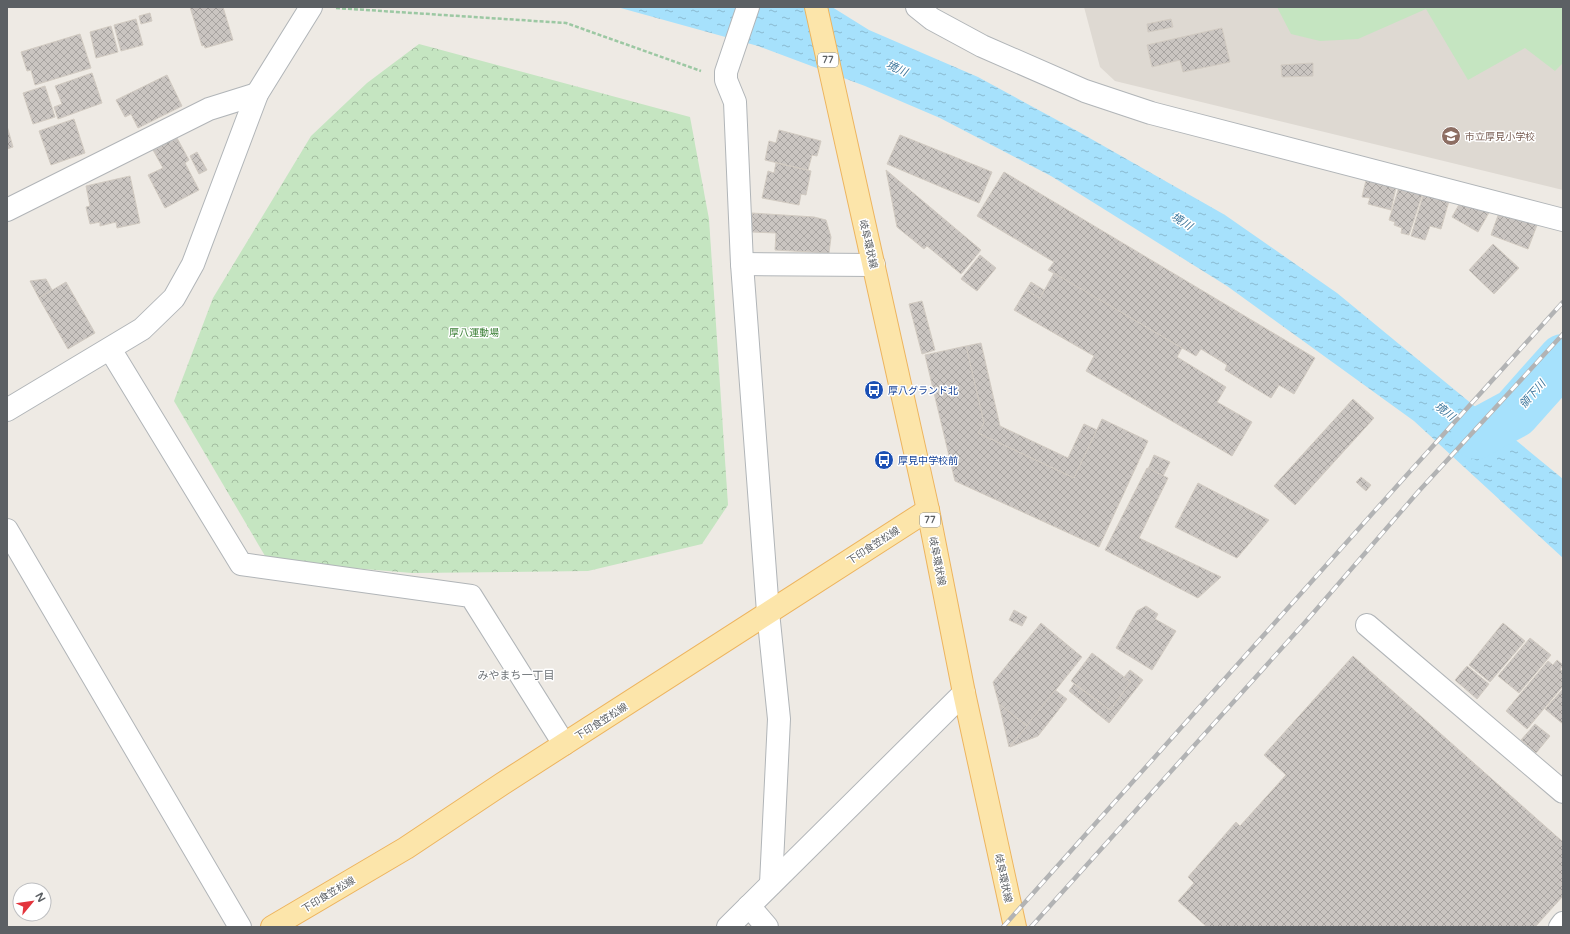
<svg xmlns="http://www.w3.org/2000/svg" width="1570" height="934" font-family="'Varela Round','Noto Sans JP',sans-serif">
<style>
.education{fill:#ded9d2}
.park{fill:url(#park-crowns)}
.pitch{fill:#c5e5c1}
.water{fill:url(#water-ripples)}
.lines{fill:none;stroke-linecap:round;stroke-linejoin:round}
.river{stroke:#a6e1fc;stroke-width:50}
.building{fill:url(#building-cross-hatch);stroke:#d2cbc2}
.minor-casing{stroke:#b1b5b8;stroke-width:24}
.major-casing{stroke:#edb45e;stroke-width:24}
.path{stroke:#9cc8a3;stroke-width:2.5;stroke-dasharray:4 2;stroke-linecap:butt}
.minor{stroke:#fff;stroke-width:22}
.major{stroke:#fce5aa;stroke-width:22}
.rail-casing{stroke:#b2b3b4;stroke-width:4.5}
.rail{stroke:#fff;stroke-width:3;stroke-dasharray:9;stroke-linecap:butt}
.labels{text-anchor:middle;stroke-width:3;stroke-linejoin:round;paint-order:stroke}
.shield{fill:#fff;stroke:#8d9092;stroke-width:1}
.shield-label{font-size:9px;font-weight:bold;fill:#5c6064}
.education-label{font-size:10px;fill:#785e54;stroke:#fff;text-anchor:start}
.street-label{font-size:10px;fill:#5c6064;stroke:#fff}
.park-label{font-size:10px;fill:#3c8037;stroke:#fff}
.transit-label{font-size:10px;fill:#164399;stroke:#fff;text-anchor:start}
.water-label{font-size:11px;font-style:italic;fill:#3e779c;stroke:#fff}
.neighbourhood-label{font-size:11px;fill:#6d7276;stroke:#fff}
</style>
<defs>
<pattern id="park-crowns" width="20" height="18" patternUnits="userSpaceOnUse"><rect width="20" height="18" fill="#c5e5c1"/><path d="M2 6a3 3 0 1 1 6 0M12 15a3 3 0 1 1 6 0" fill="none" stroke="#a3bda0"/></pattern>
<pattern id="water-ripples" width="26" height="14" patternUnits="userSpaceOnUse"><rect width="26" height="14" fill="#a6e1fc"/><path d="M2 4q2-2 4 0t4 0M15 11q2-2 4 0t4 0" fill="none" stroke="#8abad0"/></pattern>
<pattern id="building-cross-hatch" width="8" height="8" patternUnits="userSpaceOnUse"><rect width="8" height="8" fill="#cac5c1"/><path d="M0 0l8 8M0 8l8-8" fill="none" stroke="#a7a3a0"/></pattern>
</defs>
<rect width="100%" height="100%" fill="#eeeae4"/>
<path class="education" d="M1084,7h479v183l-448,-109 -15,-14z"/>
<path class="park" d="M419,44l271,73 19,102 19,286 -26,39 -114,27 -176,2 -144,-12 -94,-160 39,-103 98,-162 56,-53z"/>
<path class="pitch" d="M1277,7h286v56l-8,8 -30,-23 -57,32 -42,-71 -68,30 -38,2 -29,-7z"/>
<path class="water" d="M617,7h215l37,23 109,47 101,55 146,83 112,78 226,186v79l-149,-137 -187,-135 -176,-110 -111,-58 -75,-32 -107,-40z"/>
<g class="lines">
<path class="river" d="M1476,434l39,-21 48,-54"/>
</g>
<g class="building">
<path d="M190,7h33l10,33 -28,8 -1,-3 -2,1z"/>
<path d="M150,13l2,8 -11,3 -2,-8z"/>
<path d="M136,19l7,26 -22,6 -7,-26z"/>
<path d="M1171,19l2,8 -25,5 -1,-8z"/>
<path d="M111,26l7,26 -22,6 -6,-26z"/>
<path d="M1222,28l8,34 -47,10 -3,-12 -28,7 -5,-22z"/>
<path d="M80,34l11,34 -56,17 -4,-15 -4,1 -6,-19z"/>
<path d="M1313,63v13l-31,1 -1,-12z"/>
<path d="M92,73l10,30 -44,16 -4,-12 8,-3 -7,-18z"/>
<path d="M167,75l15,31 -44,22 -7,-14 -6,3 -9,-17z"/>
<path d="M45,86l10,31 -22,7 -10,-31z"/>
<path d="M74,119l11,34 -34,12 -12,-34z"/>
<path d="M7,126l6,21 -6,2z"/>
<path d="M779,130l42,11 -4,15 -5,-1 -4,15 -43,-10 4,-19 7,2z"/>
<path d="M900,135l92,37 -13,31 -92,-39z"/>
<path d="M177,138l12,22 -4,3 14,27 -34,18 -17,-33 15,-7 -10,-18z"/>
<path d="M197,152l10,18 -8,4 -9,-18z"/>
<path d="M776,163l35,8 -5,24 -5,-1 -2,11 -37,-7 6,-27 6,2z"/>
<path d="M886,170l95,80 -20,24 -34,-28 -3,3 -27,-22z"/>
<path d="M1004,172l311,186 -21,36 -15,-9 -8,13 -46,-28 2,-5 -26,-16 -5,7 -148,-86 6,-8 -77,-46z"/>
<path d="M1368,172l30,6 -7,32 -23,-6 2,-6 -8,-1z"/>
<path d="M130,176l10,47 -23,5 -1,-6 -16,4v-4l-10,2 -4,-17 4,-1 -4,-20z"/>
<path d="M1400,184l25,2 -16,49 -8,-2 1,-5 -8,-3 1,-3 -6,-2z"/>
<path d="M1426,186l25,8 -10,35 -11,-3 -5,14 -14,-4z"/>
<path d="M1465,194l26,15 -13,23 -26,-15z"/>
<path d="M1500,210l37,15 -9,24 -37,-14z"/>
<path d="M752,213l62,4 12,3 5,17 -2,16 -54,-3 1,-17 -25,-1z"/>
<path d="M1493,244l26,24 -25,26 -25,-24z"/>
<path d="M980,255l16,13 -19,23 -16,-12z"/>
<path d="M1054,273l128,75 -5,9 49,30 -9,15 35,20 -20,34 -146,-85 8,-15 -80,-46 12,-20 14,8z"/>
<path d="M46,279l6,11 -13,8 -9,-17z"/>
<path d="M66,282l29,51 -27,16 -29,-51z"/>
<path d="M1031,282l13,8 -4,8 -14,-8z"/>
<path d="M922,301l13,49 -13,4 -13,-50z"/>
<path d="M981,343l19,83 68,32 16,-34 13,6 -23,48 -96,-45 6,-10 -18,-77z"/>
<path d="M966,346l18,77 -6,10 96,45 28,-59 46,22 -49,106 -144,-66 -30,-126z"/>
<path d="M1353,399l21,19 -79,87 -21,-19z"/>
<path d="M1154,455l16,7 -7,14 -15,-7z"/>
<path d="M1147,468l21,10 -29,60 82,39 -23,21 -93,-48z"/>
<path d="M1361,477l10,8 -5,6 -10,-9z"/>
<path d="M1198,483l71,37 -32,38 -62,-31z"/>
<path d="M1146,606l12,8 -3,5 21,12 -24,39 -36,-22 21,-37z"/>
<path d="M1014,610l13,7 -5,9 -13,-6z"/>
<path d="M1041,623l41,34 -55,69 -28,-22 -6,-22z"/>
<path d="M1503,623l22,18 -35,41 -21,-17z"/>
<path d="M1530,638l21,17 -32,38 -21,-17z"/>
<path d="M1092,653l39,29 -21,28 -39,-29z"/>
<path d="M1353,656l210,186v54l-28,31h-328l-29,-26 16,-18 -6,-6 48,-55 4,4 46,-51 -22,-20z"/>
<path d="M1557,660l6,5 -3,4 3,3v14l-36,43 -21,-18 42,-50 5,4z"/>
<path d="M1467,666l22,18 -12,15 -22,-19z"/>
<path d="M1130,670l13,10 -34,43 -40,-32 5,-7 36,26 21,-28 -7,-5z"/>
<path d="M1563,689v35l-18,-15z"/>
<path d="M1055,690l12,9 -29,37 -28,11z"/>
<path d="M999,704l28,22 -18,21z"/>
<path d="M1535,724l15,12 -14,17 -15,-13z"/>
</g>
<g class="lines">
<defs>
<g id="minor">
<path d="M748,7l-22,65v8l9,22 7,162 26,348 11,107 -8,165"/>
<path d="M917,7l15,12 50,27 103,45 66,22 412,107"/>
<path d="M7,210l202,-101 48,-15"/>
<path d="M742,264l132,1"/>
<path d="M110,349l131,215 230,32 93,148"/>
<path d="M7,410l135,-81 32,-31 19,-34 64,-170 54,-87"/>
<path d="M7,530l233,397"/>
<path d="M1367,625l196,167"/>
<path d="M749,906l18,21"/>
<path d="M728,927l236,-234"/>
<path d="M1560,927l3,-4"/>
</g>
<g id="major">
<path d="M816,7l112,503 36,183 51,234"/>
<path d="M272,927l134,-79 96,-64 426,-274"/>
</g>
</defs>
<use href="#minor" class="minor-casing"/>
<use href="#major" class="major-casing"/>
<path class="path" d="M336,8l230,15 135,48"/>
<use href="#minor" class="minor"/>
<use href="#major" class="major"/>
<defs>
<g id="rail">
<path d="M1003,927l402,-450 158,-175"/>
<path d="M1031,927l277,-308 110,-127 145,-158"/>
</g>
</defs>
<use href="#rail" class="rail-casing"/>
<use href="#rail" class="rail"/>
</g>
<defs>
<symbol id="school-disc" viewBox="-11 -11 22 22"><circle r="9.5" fill="#8d6e63" stroke="#fff"/><path d="M0-5L7-2L0 1L-7-2ZM-4 1L0 2.5L4 1V4Q0 6-4 4Z" fill="#fff"/></symbol>
<symbol id="bus-disc" viewBox="-11 -11 22 22"><circle r="9.5" fill="#1a4fb4" stroke="#fff"/><path d="M-5-6H5V4H4V6H2V4H-2V6H-4V4H-5ZM-3.5-4V0h7V-4ZM-3.5 1.2v1.5H-2V1.2ZM2 1.2v1.5H3.5V1.2Z" fill="#fff"/></symbol>
</defs>
<g fill-rule="evenodd">
<use href="#school-disc" x="1440" y="125" width="22" height="22"/>
<use href="#bus-disc" x="863" y="379" width="22" height="22"/>
<use href="#bus-disc" x="873" y="449" width="22" height="22"/>
</g>
<g class="labels">
<g class="shield">
<rect x="818" y="53" width="20" height="14" rx="3"/>
<rect x="920" y="513" width="20" height="14" rx="3"/>
</g>
<g class="shield-label">
<text x="828" y="63">77</text>
<text x="930" y="523">77</text>
</g>
<g class="education-label">
<text x="1465" y="140">市立厚見小学校</text>
</g>
<g class="street-label">
<text transform="translate(869 244) rotate(77)" y="4">岐阜環状線</text>
<text transform="translate(873 545) rotate(-33)" y="4">下印食笠松線</text>
<text transform="translate(938 561) rotate(79)" y="4">岐阜環状線</text>
<text transform="translate(601 721) rotate(-32)" y="4">下印食笠松線</text>
<text transform="translate(1004 878) rotate(78)" y="4">岐阜環状線</text>
<text transform="translate(328 894) rotate(-31)" y="4">下印食笠松線</text>
</g>
<g class="park-label">
<text x="474" y="336">厚八運動場</text>
</g>
<g class="transit-label">
<text x="888" y="394">厚八グランド北</text>
<text x="898" y="464">厚見中学校前</text>
</g>
<g class="water-label">
<text transform="translate(897 68) rotate(24)" y="4">境川</text>
<text transform="translate(1182 221) rotate(32)" y="4">境川</text>
<text transform="translate(1532 394) rotate(-49)" y="4">領下川</text>
<text transform="translate(1445 411) rotate(37)" y="4">境川</text>
</g>
<g class="neighbourhood-label">
<text x="516" y="679">みやまち一丁目</text>
</g>
</g>
<rect width="1570" height="934" fill="none" stroke="#5c6064" stroke-width="16"/>
<g transform="translate(32 902) rotate(61)"><circle r="19" fill="#ffffff" stroke="#bebfc1"/>
<path d="M0-3L7 15L0 10L-7 15Z" fill="#e3343c"/>
<text y="-6" font-size="11" font-weight="bold" text-anchor="middle" fill="#5c6064">N</text>
</g>
</svg>
